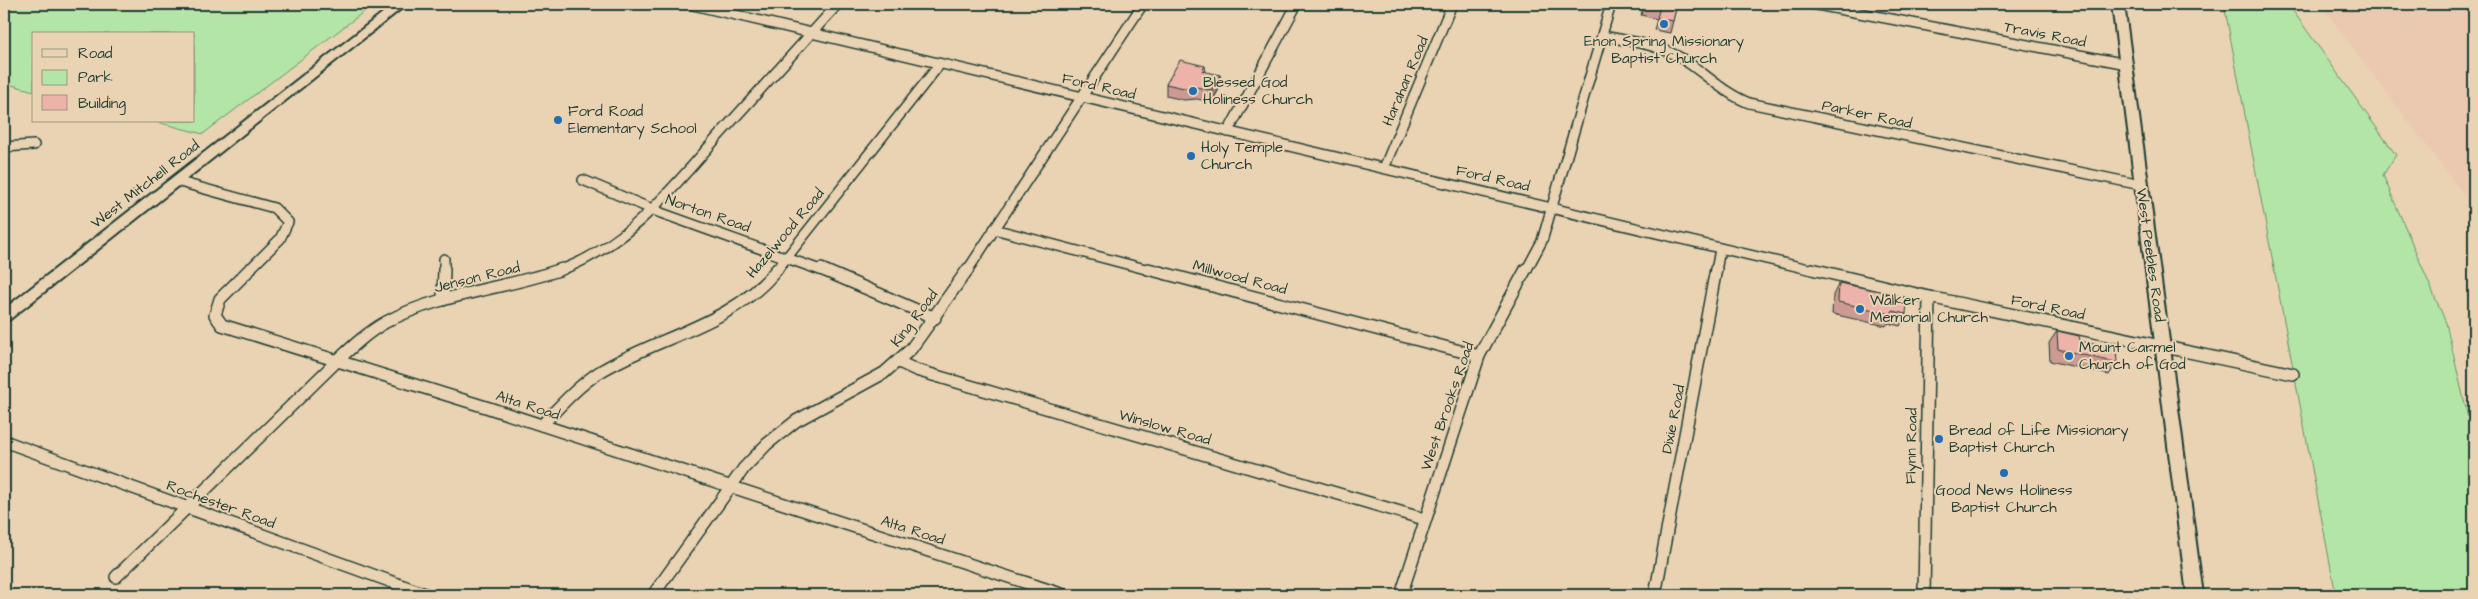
<svg xmlns="http://www.w3.org/2000/svg" width="2478" height="599" font-family="'Architects Daughter',sans-serif">
<style>
.built{fill:#ebc9b0}
.green{fill:#b3e5a6;stroke:#69916d}
.lines{fill:none;stroke-linecap:round;stroke-linejoin:round}
.minor-far1-casing{stroke:#1f3d34;stroke-width:12}
.minor-casing{stroke:#1f3d34;stroke-width:14}
.major-casing{stroke:#1f3d34;stroke-width:4}
.minor-far1{stroke:#ead3b3;stroke-width:9}
.minor{stroke:#ead3b3;stroke-width:11}
.major{fill:#ead3b3;fill-rule:evenodd}
.wall{fill:#cc9a92;stroke:#1f3d34}
.shaded-wall{fill:#a67d77;stroke:#1f3d34}
.building{fill:#edb3aa;stroke:#1f3d34}
.poi-dot{fill:#1f6fb2;stroke:#ead3b3;stroke-width:2}
.labels{text-anchor:middle;stroke-width:4;stroke-linejoin:round;paint-order:stroke}
.street-label{font-size:15px;fill:#1f3d34;stroke:#ead3b3}
.poi-label{font-size:15px;fill:#1f3d34;stroke:#ead3b3;text-anchor:start}
</style>
<rect width="100%" height="100%" fill="#ead3b3"/>
<filter id="ink" filterUnits="userSpaceOnUse"><feTurbulence type="fractalNoise" baseFrequency=".02" numOctaves="2"/><feDisplacementMap in="SourceGraphic" scale="10" xChannelSelector="R" yChannelSelector="G"/><feConvolveMatrix kernelMatrix="1 2 1 2 8 2 1 2 1" color-interpolation-filters="sRGB"/></filter>
<g filter="url(#ink)">
<path class="built" d="M2320,4h154v206l-9,-13z"/>
<g class="green">
<path d="M4,4h370l-171,130 -50,-13h41v-87h-160v57l-30,-8z"/>
<path d="M2224,4h64l108,151 -13,20 63,148 28,120v152h-138z"/>
</g>
<g class="lines">
<defs>
<g id="minor-far1">
<path d="M689,4l1128,267"/>
<path d="M1812,4l315,60"/>
<path d="M1602,36c27,5 55,8 79,22 23,14 42,35 68,45l392,82"/>
<path d="M1228,132l69,-128"/>
<path d="M4,147l30,-2"/>
<path d="M1384,168l68,-164"/>
<path d="M583,180l78,33 162,58"/>
<path d="M176,181l98,27 14,14 -8,17 -32,32"/>
<path d="M994,229l159,42"/>
<path d="M444,271v-12"/>
<path d="M558,271c71,-25 115,-84 163,-138 39,-43 78,-86 117,-129"/>
<path d="M776,271l164,-207"/>
<path d="M967,271l176,-267"/>
<path d="M1526,271l16,-30 69,-237"/>
<path d="M1716,271l4,-22"/>
</g>
<g id="minor">
<path d="M250,269l-30,30 -5,16 7,10 267,83 575,187"/>
<path d="M821,269l114,49"/>
<path d="M1148,269l331,87"/>
<path d="M1812,269l117,28 364,77"/>
<path d="M443,300l1,-31"/>
<path d="M899,362l17,8 508,149"/>
<path d="M542,425c17,-18 35,-38 56,-52 59,-37 134,-47 179,-104"/>
<path d="M4,441l424,154"/>
<path d="M116,577l222,-217c15,-14 30,-28 48,-38 54,-29 119,-33 176,-53"/>
<path d="M653,595l91,-127 23,-24 29,-23 88,-48 27,-24 57,-80"/>
<path d="M1401,595l78,-239 47,-87"/>
<path d="M1655,595l61,-326"/>
<path d="M1924,595l5,-298"/>
</g>
<g id="major">
<path d="M394,4h13l-398,316 -5,1v-12z"/>
<path d="M2112,4h12l79,591h-16z"/>
</g>
</defs>
<use href="#minor-far1" class="minor-far1-casing"/>
<use href="#minor" class="minor-casing"/>
<use href="#major" class="major-casing"/>
<use href="#minor-far1" class="minor-far1"/>
<use href="#minor" class="minor"/>
<use href="#major" class="major"/>
</g>
<g class="wall">
<path d="M1644,4h33l-7,29 -16,-3 3,-11 -16,-4z"/>
<path d="M1205,66l1,6 14,3v12l-8,15 -15,-3 -13,1 -18,-4v-12z"/>
<path d="M1839,283l45,11 9,5 13,15 -6,12 -12,-3 -2,3 -54,-12 1,-19z"/>
<path d="M2057,331l23,10 37,22 -8,12 -59,-14 -1,-18z"/>
</g>
<path class="shaded-wall" d="M1220,75v12l-8,15 -1,-12z"/>
<g class="building">
<path d="M1644,4h33l-4,17 -16,-3 3,-11z"/>
<path d="M1180,60l25,6 -3,5 18,4 -9,15 -15,-3 -12,1 -18,-4z"/>
<path d="M1839,283l45,9v2l9,2v3l14,4 -1,11 -14,-3v3l-54,-12z"/>
<path d="M2057,331l22,5 1,5 36,8 1,14 -59,-14z"/>
</g>
</g>
<g class="poi-dot">
<circle cx="1664" cy="24" r="5"/>
<circle cx="1193" cy="91" r="5"/>
<circle cx="558" cy="120" r="5"/>
<circle cx="1191" cy="156" r="5"/>
<circle cx="1860" cy="309" r="5"/>
<circle cx="2069" cy="356" r="5"/>
<circle cx="1939" cy="439" r="5"/>
<circle cx="2004" cy="473" r="5"/>
</g>
<g class="labels">
<g class="street-label">
<text transform="translate(2045 34) rotate(11)" y="5">Travis Road</text>
<text transform="translate(1405 81) rotate(-67)" y="5">Harahan Road</text>
<text transform="translate(1099 86) rotate(13)" y="5">Ford Road</text>
<text transform="translate(1867 114) rotate(12)" y="5">Parker Road</text>
<text transform="translate(1493 178) rotate(13)" y="5">Ford Road</text>
<text transform="translate(145 184) rotate(-38)" y="5">West Mitchell Road</text>
<text transform="translate(708 213) rotate(19)" y="5">Norton Road</text>
<text transform="translate(785 233) rotate(-50)" y="5">Hazelwood Road</text>
<text transform="translate(2151 255) rotate(82)" y="5">West Peebles Road</text>
<text transform="translate(477 277) rotate(-14)" y="5">Jenson Road</text>
<text transform="translate(1240 277) rotate(15)" y="5">Millwood Road</text>
<text transform="translate(2048 307) rotate(12)" y="5">Ford Road</text>
<text transform="translate(914 318) rotate(-53)" y="5">King Road</text>
<text transform="translate(528 405) rotate(18)" y="5">Alta Road</text>
<text transform="translate(1447 406) rotate(-71)" y="5">West Brooks Road</text>
<text transform="translate(1673 419) rotate(-79)" y="5">Dixie Road</text>
<text transform="translate(1165 427) rotate(16)" y="5">Winslow Road</text>
<text transform="translate(1911 446) rotate(-89)" y="5">Flynn Road</text>
<text transform="translate(221 504) rotate(20)" y="5">Rochester Road</text>
<text transform="translate(913 530) rotate(18)" y="5">Alta Road</text>
</g>
<g class="poi-label">
<text x="1664" y="46" text-anchor="middle">Enon Spring Missionary<tspan x="1664" dy="17">Baptist Church</tspan></text>
<text x="1203" y="87">Blessed God<tspan x="1203" dy="17">Holiness Church</tspan></text>
<text x="568" y="116">Ford Road<tspan x="568" dy="17">Elementary School</tspan></text>
<text x="1201" y="152">Holy Temple<tspan x="1201" dy="17">Church</tspan></text>
<text x="1870" y="305">Walker<tspan x="1870" dy="17">Memorial Church</tspan></text>
<text x="2079" y="352">Mount Carmel<tspan x="2079" dy="17">Church of God</tspan></text>
<text x="1949" y="435">Bread of Life Missionary<tspan x="1949" dy="17">Baptist Church</tspan></text>
<text x="2004" y="495" text-anchor="middle">Good News Holiness<tspan x="2004" dy="17">Baptist Church</tspan></text>
</g>
</g>
<rect width="2478" height="599" fill="none" stroke="#ead3b3" stroke-width="20"/>
<rect x="10" y="10" width="2458" height="579" fill="none" stroke="#1f3d34" stroke-width="2" filter="url(#ink)"/>
<rect x="32" y="32" width="162" height="90" fill="#ead3b3" stroke="#999780"/>
<rect x="42" y="49" width="25" height="8" fill="#ead3b3" stroke="#999780"/>
<text x="78" y="58" font-size="15" fill="#1f3d34">Road</text>
<rect x="42" y="70" width="25" height="15" fill="#b3e5a6" stroke="#999780"/>
<text x="78" y="82" font-size="15" fill="#1f3d34">Park</text>
<rect x="42" y="95" width="25" height="15" fill="#edb3aa" stroke="#999780"/>
<text x="78" y="108" font-size="15" fill="#1f3d34">Building</text>
</svg>
